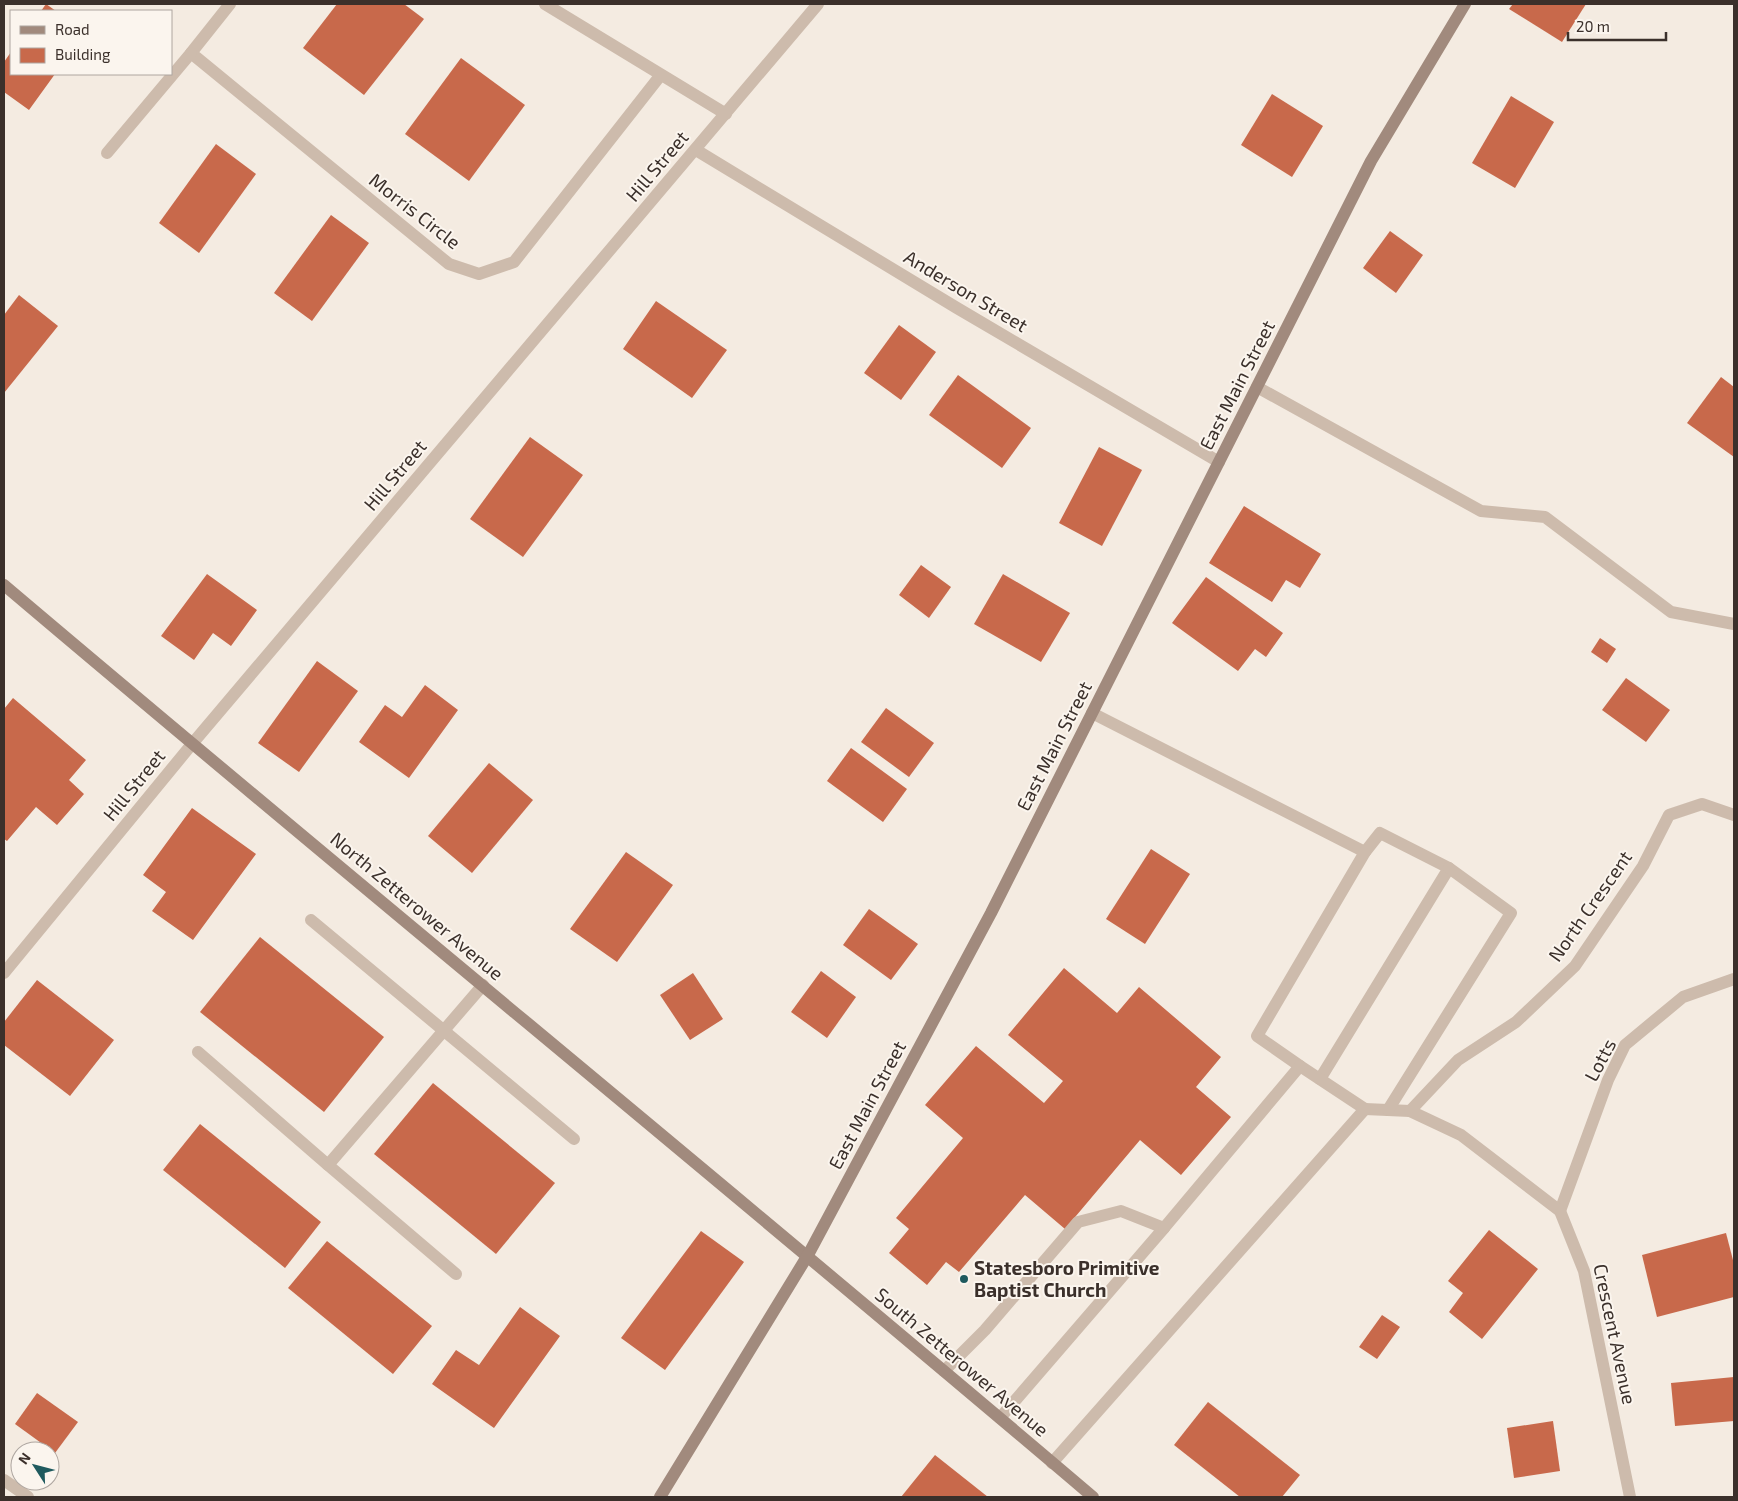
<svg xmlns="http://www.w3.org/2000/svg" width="1738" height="1501" font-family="'Exo 2',sans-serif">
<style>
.building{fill:#c8694b}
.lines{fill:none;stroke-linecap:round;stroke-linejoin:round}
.lane{stroke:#cdbbac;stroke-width:12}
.street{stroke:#cdbbac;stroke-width:12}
.secondary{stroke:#a18a7d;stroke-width:12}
.poi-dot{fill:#1f5a5e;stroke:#fbf5ee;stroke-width:2}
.labels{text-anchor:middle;stroke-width:4;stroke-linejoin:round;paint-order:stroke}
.street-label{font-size:19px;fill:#3b302b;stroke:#fbf5ee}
.poi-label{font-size:19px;font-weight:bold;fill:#3b302b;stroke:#fbf5ee;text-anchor:start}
</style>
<rect width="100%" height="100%" fill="#f4ebe1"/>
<g class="building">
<path d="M46,4l10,7h-15z"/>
<path d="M337,4h67l20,15 -60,76 -61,-47z"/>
<path d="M1513,4h73l-24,38 -53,-33z"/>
<path d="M11,52v22h44l-26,36 -25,-18v-30z"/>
<path d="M461,58l64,47 -56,76 -64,-47z"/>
<path d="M1272,94l51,32 -31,51 -51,-32z"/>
<path d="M1511,96l43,26 -39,66 -43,-25z"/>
<path d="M216,144l40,30 -57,79 -40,-30z"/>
<path d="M331,215l38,28 -57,78 -38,-28z"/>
<path d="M1390,231l33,24 -27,38 -33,-25z"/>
<path d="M19,295l39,31 -54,67v-78z"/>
<path d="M656,301l71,49 -35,48 -69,-49z"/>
<path d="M899,325l37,27 -35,48 -37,-27z"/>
<path d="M958,375l73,53 -29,40 -73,-53z"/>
<path d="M1721,377l13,10v70l-47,-34z"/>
<path d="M530,437l53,38 -60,82 -53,-38z"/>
<path d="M1099,447l43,23 -40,76 -43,-23z"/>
<path d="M1244,506l77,48 -21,34 -14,-8 -14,22 -63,-39z"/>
<path d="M921,565l30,22 -22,31 -30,-23z"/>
<path d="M207,574l50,36 -26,36 -18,-13 -19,27 -33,-24z"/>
<path d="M1003,574l67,39 -29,49 -67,-38z"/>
<path d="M1206,577l77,56 -17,24 -11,-8 -17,22 -66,-48z"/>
<path d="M1600,638l16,11 -9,14 -16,-11z"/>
<path d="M317,661l41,30 -59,81 -41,-29z"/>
<path d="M1626,678l44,32 -24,32 -44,-32z"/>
<path d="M425,685l33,25 -49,68 -50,-36 26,-37 17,12z"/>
<path d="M13,698l73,62 -17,20 15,14 -27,31 -21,-18 -29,34 -3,-2v-130z"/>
<path d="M886,708l48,35 -25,34 -48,-35z"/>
<path d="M851,748l56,41 -24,33 -56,-41z"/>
<path d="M489,763l44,37 -61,73 -44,-37z"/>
<path d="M192,808l64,46 -63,86 -41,-29 14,-19 -23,-17z"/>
<path d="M1151,849l39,25 -45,70 -39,-25z"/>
<path d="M626,852l47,33 -56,77 -47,-33z"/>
<path d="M869,909l49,35 -27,36 -48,-35z"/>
<path d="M260,937l124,100 -60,75 -124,-100z"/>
<path d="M1064,968l53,45 22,-26 82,70 -25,30 35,30 -50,58 -41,-35 -75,89 -40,-34 -66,77 -13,-10 -19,23 -38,-32 20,-24 -13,-11 67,-80 -38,-33 51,-59 68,57 19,-22 -55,-46z"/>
<path d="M821,971l35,26 -29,41 -36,-26z"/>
<path d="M693,973l30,46 -33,21 -30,-45z"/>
<path d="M37,980l77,60 -44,56 -66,-51v-23z"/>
<path d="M433,1083l122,100 -59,71 -122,-100z"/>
<path d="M200,1124l121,98 -36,46 -122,-98z"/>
<path d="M1489,1230l49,39 -56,70 -33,-27 14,-19 -15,-12z"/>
<path d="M701,1231l43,31 -79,108 -44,-32z"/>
<path d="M1726,1233l8,31v33l-77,20 -15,-62z"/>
<path d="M327,1241l105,85 -39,48 -105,-86z"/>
<path d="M520,1307l40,29 -66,92 -62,-44 24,-34 23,15z"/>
<path d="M1382,1315l18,12 -23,32 -18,-12z"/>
<path d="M1734,1377v44l-59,5 -4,-43z"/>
<path d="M37,1393l41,29 -23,31 -40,-29z"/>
<path d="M1208,1402l92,73 -18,22h-42l-66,-52z"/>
<path d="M1553,1421l7,50 -46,7 -7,-50z"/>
<path d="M935,1455l53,42h-87z"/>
</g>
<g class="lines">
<g class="lane">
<path d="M1257,387l224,124 64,6 126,95 63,12"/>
<path d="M1092,713l273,139"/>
<path d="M311,920l263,219"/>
<path d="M198,1052l130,113"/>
<path d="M1300,1066l-43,-30 108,-184 15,-19 69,35 -129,211"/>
<path d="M1365,1109l45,2"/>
<path d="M1388,1110l123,-197 -62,-45"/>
<path d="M456,1274l-128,-109 155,-180"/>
<path d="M944,1371l41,-41 93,-108 43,-11 43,17 -164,190"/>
<path d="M1052,1463l313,-354 -65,-43 -136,162"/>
</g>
<g class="street">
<path d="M230,4l-39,49 258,211 30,10 35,-12 146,-186"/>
<path d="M545,4l181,110"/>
<path d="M696,150l261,158 262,154"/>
<path d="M107,153l84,-100"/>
<path d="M4,973l188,-229 626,-740"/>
<path d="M1560,1211l48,-131 17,-35 58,-48 51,-18"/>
<path d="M4,1480l24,17"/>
<path d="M1630,1497l-46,-226 -24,-60 -99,-76 -51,-24 48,-51 58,-38 59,-56 68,-100 26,-51 33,-11 32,11"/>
</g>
<g class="secondary">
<path d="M4,585c361,306 728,605 1089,912"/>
<path d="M660,1497l148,-242 183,-342 380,-752 94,-157"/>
</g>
</g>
<circle class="poi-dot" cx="964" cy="1279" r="5"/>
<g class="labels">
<g class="street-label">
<text transform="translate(657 166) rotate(-50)" y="7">Hill Street</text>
<text transform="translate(415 211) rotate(38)" y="7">Morris Circle</text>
<text transform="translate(966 291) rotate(31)" y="7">Anderson Street</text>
<text transform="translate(1237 385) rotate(-63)" y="7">East Main Street</text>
<text transform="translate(395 475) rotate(-50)" y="7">Hill Street</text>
<text transform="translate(1054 746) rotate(-63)" y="7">East Main Street</text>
<text transform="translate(134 785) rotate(-51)" y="7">Hill Street</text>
<text transform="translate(417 906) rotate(40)" y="7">North Zetterower Avenue</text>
<text transform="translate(1590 906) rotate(-55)" y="7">North Crescent</text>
<text transform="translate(1600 1060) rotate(-62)" y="7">Lotts</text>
<text transform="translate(867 1105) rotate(-62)" y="7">East Main Street</text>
<text transform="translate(1615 1334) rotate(78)" y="7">Crescent Avenue</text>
<text transform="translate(962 1362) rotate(40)" y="7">South Zetterower Avenue</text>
</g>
<g class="poi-label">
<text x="974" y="1275">Statesboro Primitive<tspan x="974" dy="22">Baptist Church</tspan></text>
</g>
</g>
<rect width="1738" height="1501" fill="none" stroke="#3b302b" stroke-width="10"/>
<rect x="10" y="10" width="162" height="65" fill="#fbf5ee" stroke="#aea6a0"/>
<rect x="20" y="26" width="25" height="8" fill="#a18a7d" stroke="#aea6a0"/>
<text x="55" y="35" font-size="15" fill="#3b302b">Road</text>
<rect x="20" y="48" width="25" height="15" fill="#c8694b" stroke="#aea6a0"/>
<text x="55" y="60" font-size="15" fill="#3b302b">Building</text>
<g transform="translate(35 1466) rotate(306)"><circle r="24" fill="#fbf5ee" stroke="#aea6a0"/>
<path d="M0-4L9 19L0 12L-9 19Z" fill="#1f5a5e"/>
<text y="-8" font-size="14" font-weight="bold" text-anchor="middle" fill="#3b302b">N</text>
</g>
<path d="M1568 32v8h98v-8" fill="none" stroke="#3b302b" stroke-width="2.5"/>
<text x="1576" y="32" font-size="15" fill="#3b302b" stroke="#fbf5ee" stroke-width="4" paint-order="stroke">20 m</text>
</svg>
